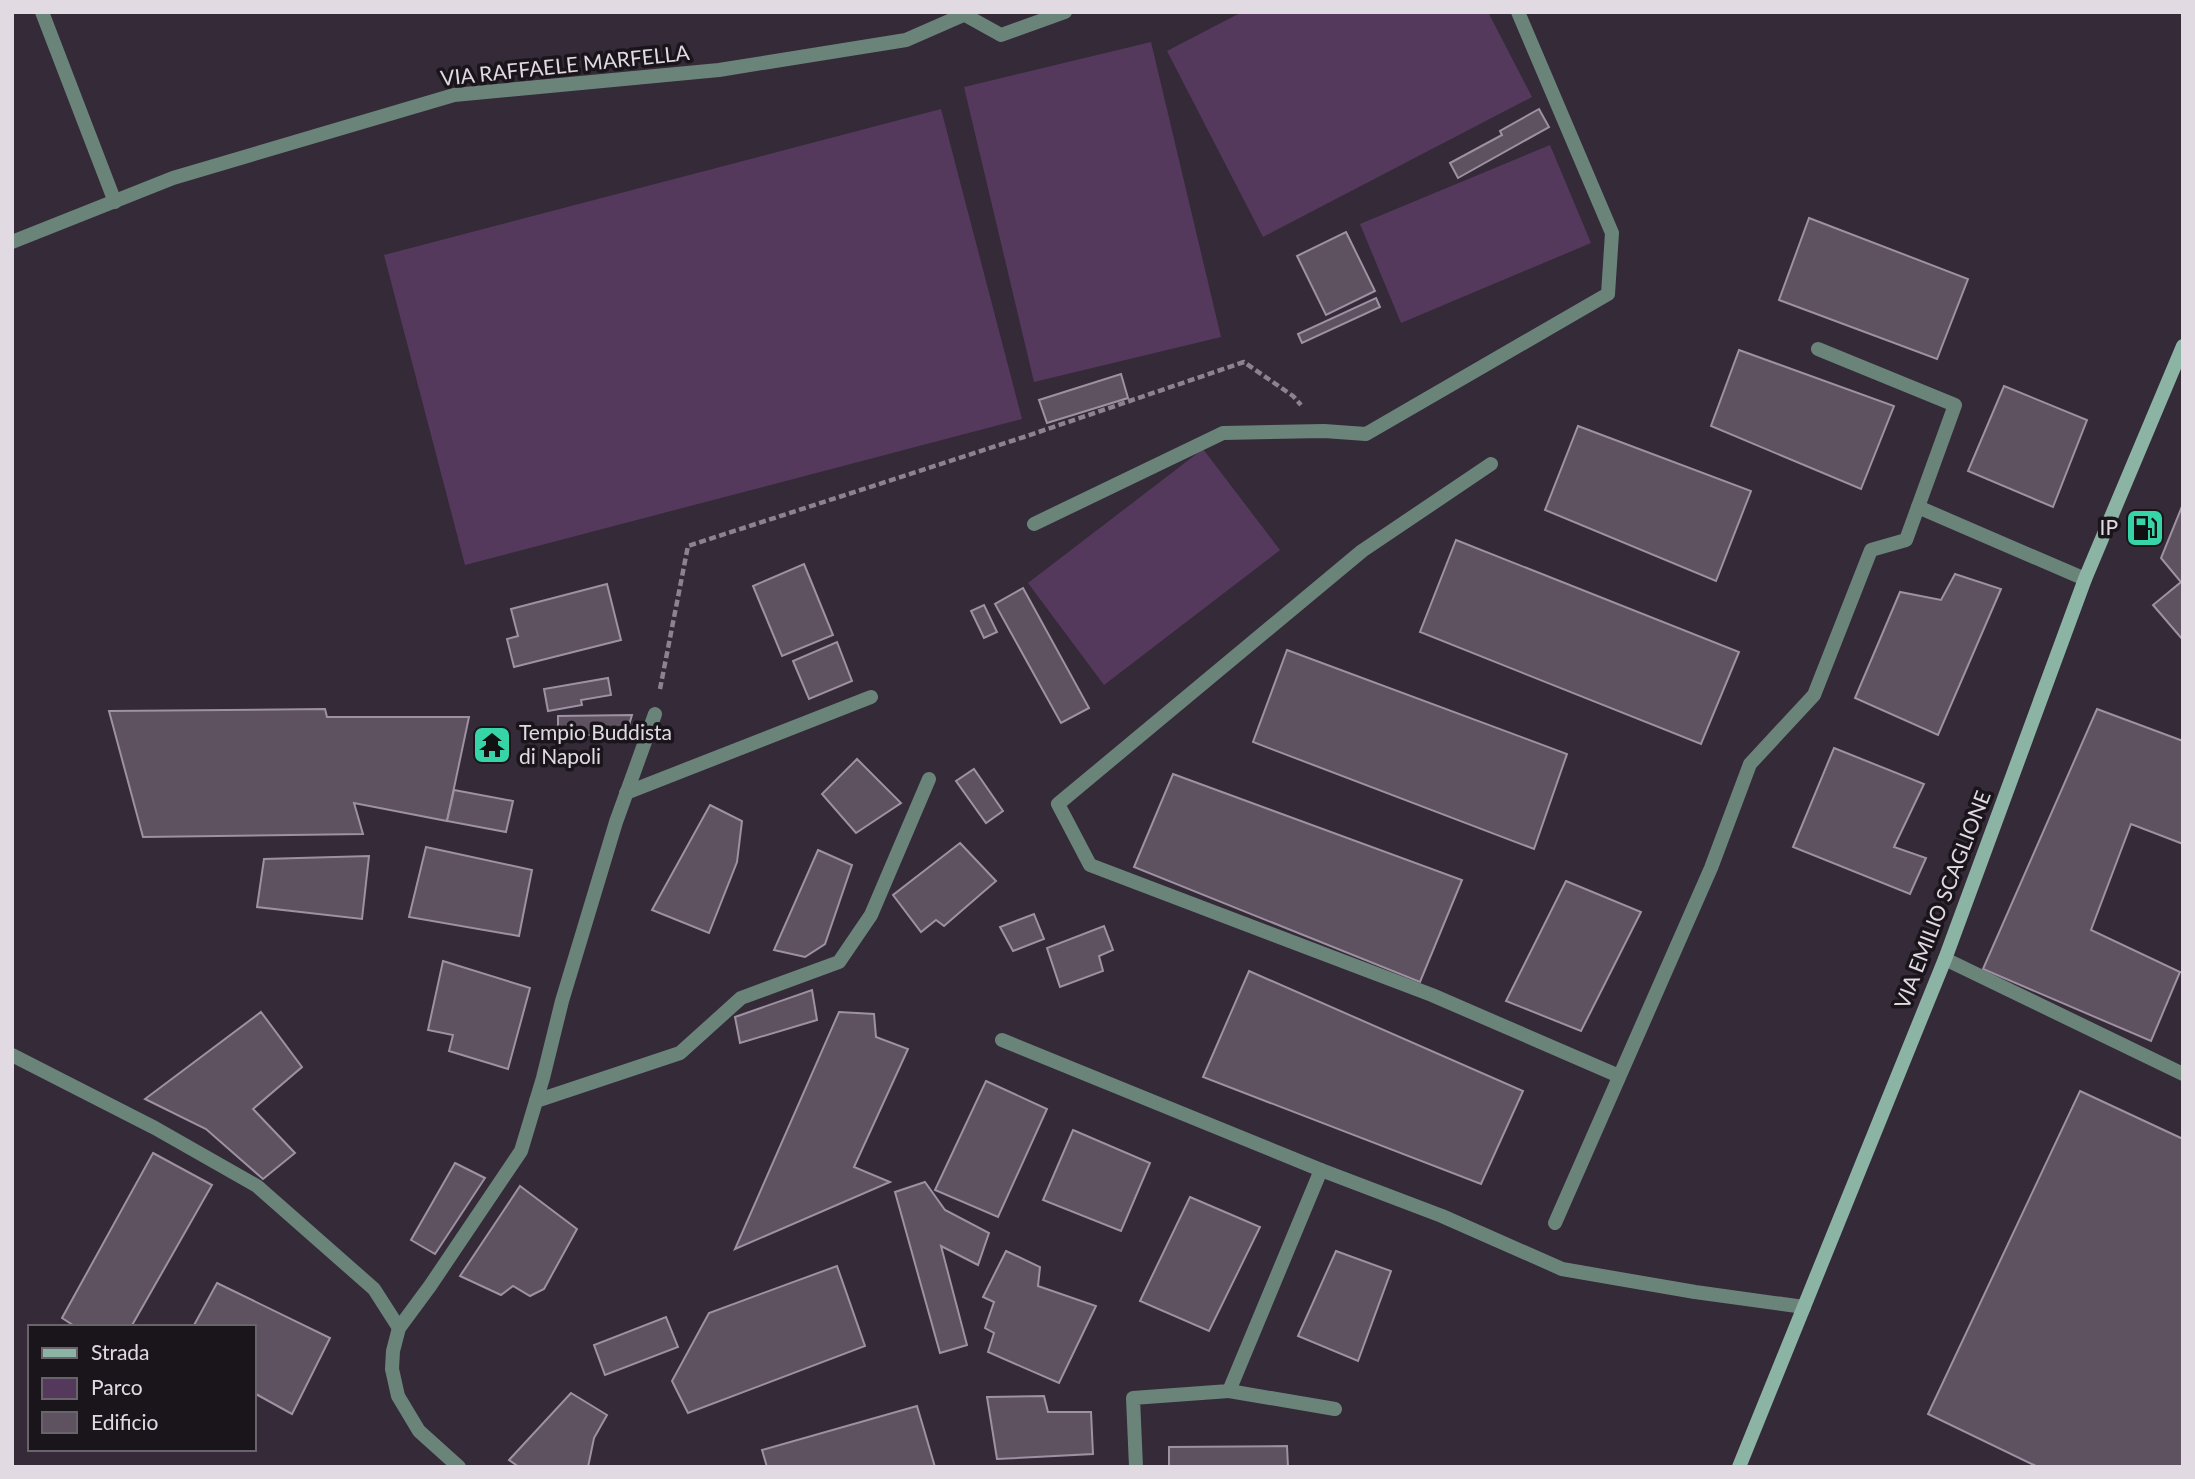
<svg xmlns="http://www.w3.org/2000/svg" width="2195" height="1479" font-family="Lato,sans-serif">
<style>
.green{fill:#55395d}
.building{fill:#5e5261;stroke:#9e91a2;stroke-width:2}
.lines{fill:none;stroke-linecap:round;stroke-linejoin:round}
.path{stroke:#8c838f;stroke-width:4.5;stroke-dasharray:7 3.5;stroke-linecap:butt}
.lane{stroke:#6b847a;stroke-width:14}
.street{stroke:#6b847a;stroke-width:14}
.secondary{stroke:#8cb4a4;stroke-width:14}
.labels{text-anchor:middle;stroke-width:7;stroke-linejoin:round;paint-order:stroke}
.street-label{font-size:21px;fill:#e1dae3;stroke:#19151b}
.poi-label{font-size:21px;fill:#e1dae3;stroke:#19151b;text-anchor:end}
</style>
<rect width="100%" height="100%" fill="#342a38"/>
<g class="green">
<path d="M1242,12h246l44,85 -269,140 -96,-186z"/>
<path d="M1151,42l70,295 -187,45 -70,-295z"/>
<path d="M941,109l81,310 -557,146 -81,-310z"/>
<path d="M1550,145l41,98 -190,80 -41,-99z"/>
<path d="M1203,449l77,101 -176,135 -76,-102z"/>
</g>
<g class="building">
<path d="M1539,109l10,18 -91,51 -8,-15 52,-28 -2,-4z"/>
<path d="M1809,218l159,61 -31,80 -158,-59z"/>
<path d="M1346,232l29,59 -49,24 -29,-59z"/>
<path d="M1376,298l4,9 -78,36 -4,-9z"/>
<path d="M1739,350l155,56 -33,83 -150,-63z"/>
<path d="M1121,374l7,24 -81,25 -8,-23z"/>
<path d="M2004,386l83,34 -34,87 -85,-36z"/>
<path d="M1578,426l173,65 -35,90 -171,-71z"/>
<path d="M2183,504v136l-30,-35 28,-23 -20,-24z"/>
<path d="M1456,540l283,112 -38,92 -281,-112z"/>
<path d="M804,564l29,71 -51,21 -29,-70z"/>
<path d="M1955,574l46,15 -63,146 -83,-37 45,-106 41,8z"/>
<path d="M607,584l14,56 -107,27 -7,-28 11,-3 -7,-27z"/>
<path d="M1023,588l66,120 -28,15 -66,-119z"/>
<path d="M984,605l13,27 -13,6 -13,-27z"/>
<path d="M837,642l15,39 -43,18 -16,-38z"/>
<path d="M1287,650l280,104 -33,95 -281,-107z"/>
<path d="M608,678l3,17 -30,5 1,5 -34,6 -4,-22z"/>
<path d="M325,709l2,8h142l-22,104 -93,-18 9,31 -220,3 -34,-126z"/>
<path d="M2097,709l86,32v103l-52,-20 -40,106 89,42 -29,69 -168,-72z"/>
<path d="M632,715l-6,20h-68v-19z"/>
<path d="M1834,748l90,36 -30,63 32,11 -16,36 -117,-47z"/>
<path d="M857,759l44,44 -45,30 -34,-39z"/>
<path d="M974,769l29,42 -17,12 -30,-42z"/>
<path d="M1173,774l289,106 -42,102 -286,-115z"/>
<path d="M454,790l59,11 -7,31 -59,-11z"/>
<path d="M710,805l32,16 -5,41 -28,71 -57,-23z"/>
<path d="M960,843l36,38 -52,45 -8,-6 -15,12 -28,-37z"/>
<path d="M426,847l106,23 -13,66 -110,-19z"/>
<path d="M818,850l34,15 -27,79 -20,13 -31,-7z"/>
<path d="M369,856l-7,63 -105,-12 7,-48z"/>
<path d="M1566,881l75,31 -60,119 -75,-30z"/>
<path d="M1034,914l10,25 -31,12 -13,-24z"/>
<path d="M1104,926l9,24 -14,6 4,15 -43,16 -13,-39z"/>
<path d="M443,961l87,27 -22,81 -59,-18 4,-16 -25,-5z"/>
<path d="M1249,971l274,120 -42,93 -278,-107z"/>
<path d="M812,990l5,30 -77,23 -5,-26z"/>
<path d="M261,1012l41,55 -49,42 42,44 -32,26 -57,-50 -61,-30z"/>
<path d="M839,1012l35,2 2,23 32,12 -54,118 36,15 -155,67z"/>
<path d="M986,1081l61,28 -49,108 -63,-27z"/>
<path d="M2080,1091l103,48v328h-145l-110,-53z"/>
<path d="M1073,1130l77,33 -29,68 -78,-31z"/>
<path d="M153,1153l59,32 -81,142h-55l-14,-9z"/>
<path d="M455,1163l30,15 -50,76 -24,-14z"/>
<path d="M925,1182l20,28 44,23 -11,32 -37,-19 26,99 -27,8 -45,-161z"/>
<path d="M520,1186l57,43 -33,60 -14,7 -17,-10 -12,9 -41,-19z"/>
<path d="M1190,1197l70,30 -51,104 -69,-30z"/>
<path d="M1006,1251l34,16 -2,19 58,20 -37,77 -71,-31 6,-19 -9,-5 9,-26 -11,-5z"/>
<path d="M1336,1251l55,20 -33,90 -60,-25z"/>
<path d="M837,1266l28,80 -177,67 -16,-32 37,-68z"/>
<path d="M217,1283l113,55 -38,76 -38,-21v-66h-61z"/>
<path d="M666,1317l12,30 -73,28 -11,-30z"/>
<path d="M571,1393l36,22 -13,23 -6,29h-69l-10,-7z"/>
<path d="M1044,1396l4,16h43l2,42 -96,5 -10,-62z"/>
<path d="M917,1406l18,61h-168l-5,-17z"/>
<path d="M1287,1446l1,21h-119v-20z"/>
</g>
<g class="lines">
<path class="path" d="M660,689l28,-143 339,-110 217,-74 49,34 8,9"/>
<g class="lane">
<path d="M42,12l73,190"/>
<path d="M965,15l36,20 64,-23"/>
<path d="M1491,464l-129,87 -304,253 32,61 342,130 187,81"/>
<path d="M1918,507l167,72"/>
<path d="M1034,524l189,-91 101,-2 42,3 242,-140 4,-61 -94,-221"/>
<path d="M12,1055l143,73 102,58 117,103 25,39"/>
<path d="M1555,1223l156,-355 39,-104 64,-69 57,-145 35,-10 49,-135 -137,-56"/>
</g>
<g class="street">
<path d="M12,242l161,-64 281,-83 265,-25 187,-30 64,-28"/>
<path d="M626,793l245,-96"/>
<path d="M1945,959l238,115"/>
<path d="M1002,1040l319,130 121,46 120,53 133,23 109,15"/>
<path d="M536,1101l144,-48 61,-55 98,-36 32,-47 58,-136"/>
<path d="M1229,1391l106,18"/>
<path d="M459,1467l-40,-36 -21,-35 -6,-27 1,-18 6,-23 31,-42 91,-135 22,-73 19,-77 54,-179 39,-108"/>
<path d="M1136,1467l-3,-69 96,-7 92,-221"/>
</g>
<path class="secondary" d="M1739,1467l206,-508 140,-380 98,-233"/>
</g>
<defs>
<symbol id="fuel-square" viewBox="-11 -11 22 22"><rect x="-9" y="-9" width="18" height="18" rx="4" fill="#36d4a7" stroke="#19151b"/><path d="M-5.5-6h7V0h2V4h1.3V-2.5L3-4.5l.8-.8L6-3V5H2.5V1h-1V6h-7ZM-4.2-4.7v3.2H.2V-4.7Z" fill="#111"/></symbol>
<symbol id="temple-square" viewBox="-11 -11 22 22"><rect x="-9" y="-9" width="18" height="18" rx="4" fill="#36d4a7" stroke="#19151b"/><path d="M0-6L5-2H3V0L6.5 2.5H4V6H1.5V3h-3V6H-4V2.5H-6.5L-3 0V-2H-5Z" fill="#111"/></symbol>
</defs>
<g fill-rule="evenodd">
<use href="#fuel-square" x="2123" y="506" width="44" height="44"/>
<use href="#temple-square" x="470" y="723" width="44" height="44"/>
</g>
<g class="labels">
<g class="street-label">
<text transform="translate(565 66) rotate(-6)" y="7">VIA RAFFAELE MARFELLA</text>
<text transform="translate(1943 900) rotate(-69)" y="7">VIA EMILIO SCAGLIONE</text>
</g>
<g class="poi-label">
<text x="2118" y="535">IP</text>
<text x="519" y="740" text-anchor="start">Tempio Buddista<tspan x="519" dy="24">di Napoli</tspan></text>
</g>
</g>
<rect width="2195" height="1479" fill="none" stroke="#e1dae3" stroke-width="28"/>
<rect x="28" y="1325" width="228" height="126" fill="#19151b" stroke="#69646b" stroke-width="2"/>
<rect x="42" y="1348" width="35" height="10" fill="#8cb4a4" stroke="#69646b" stroke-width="2"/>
<text x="91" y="1360" font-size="21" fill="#e1dae3">Strada</text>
<rect x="42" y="1378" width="35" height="21" fill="#55395d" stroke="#69646b" stroke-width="2"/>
<text x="91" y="1395" font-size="21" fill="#e1dae3">Parco</text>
<rect x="42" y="1412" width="35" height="21" fill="#5e5261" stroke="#69646b" stroke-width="2"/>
<text x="91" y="1430" font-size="21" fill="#e1dae3">Edificio</text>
</svg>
